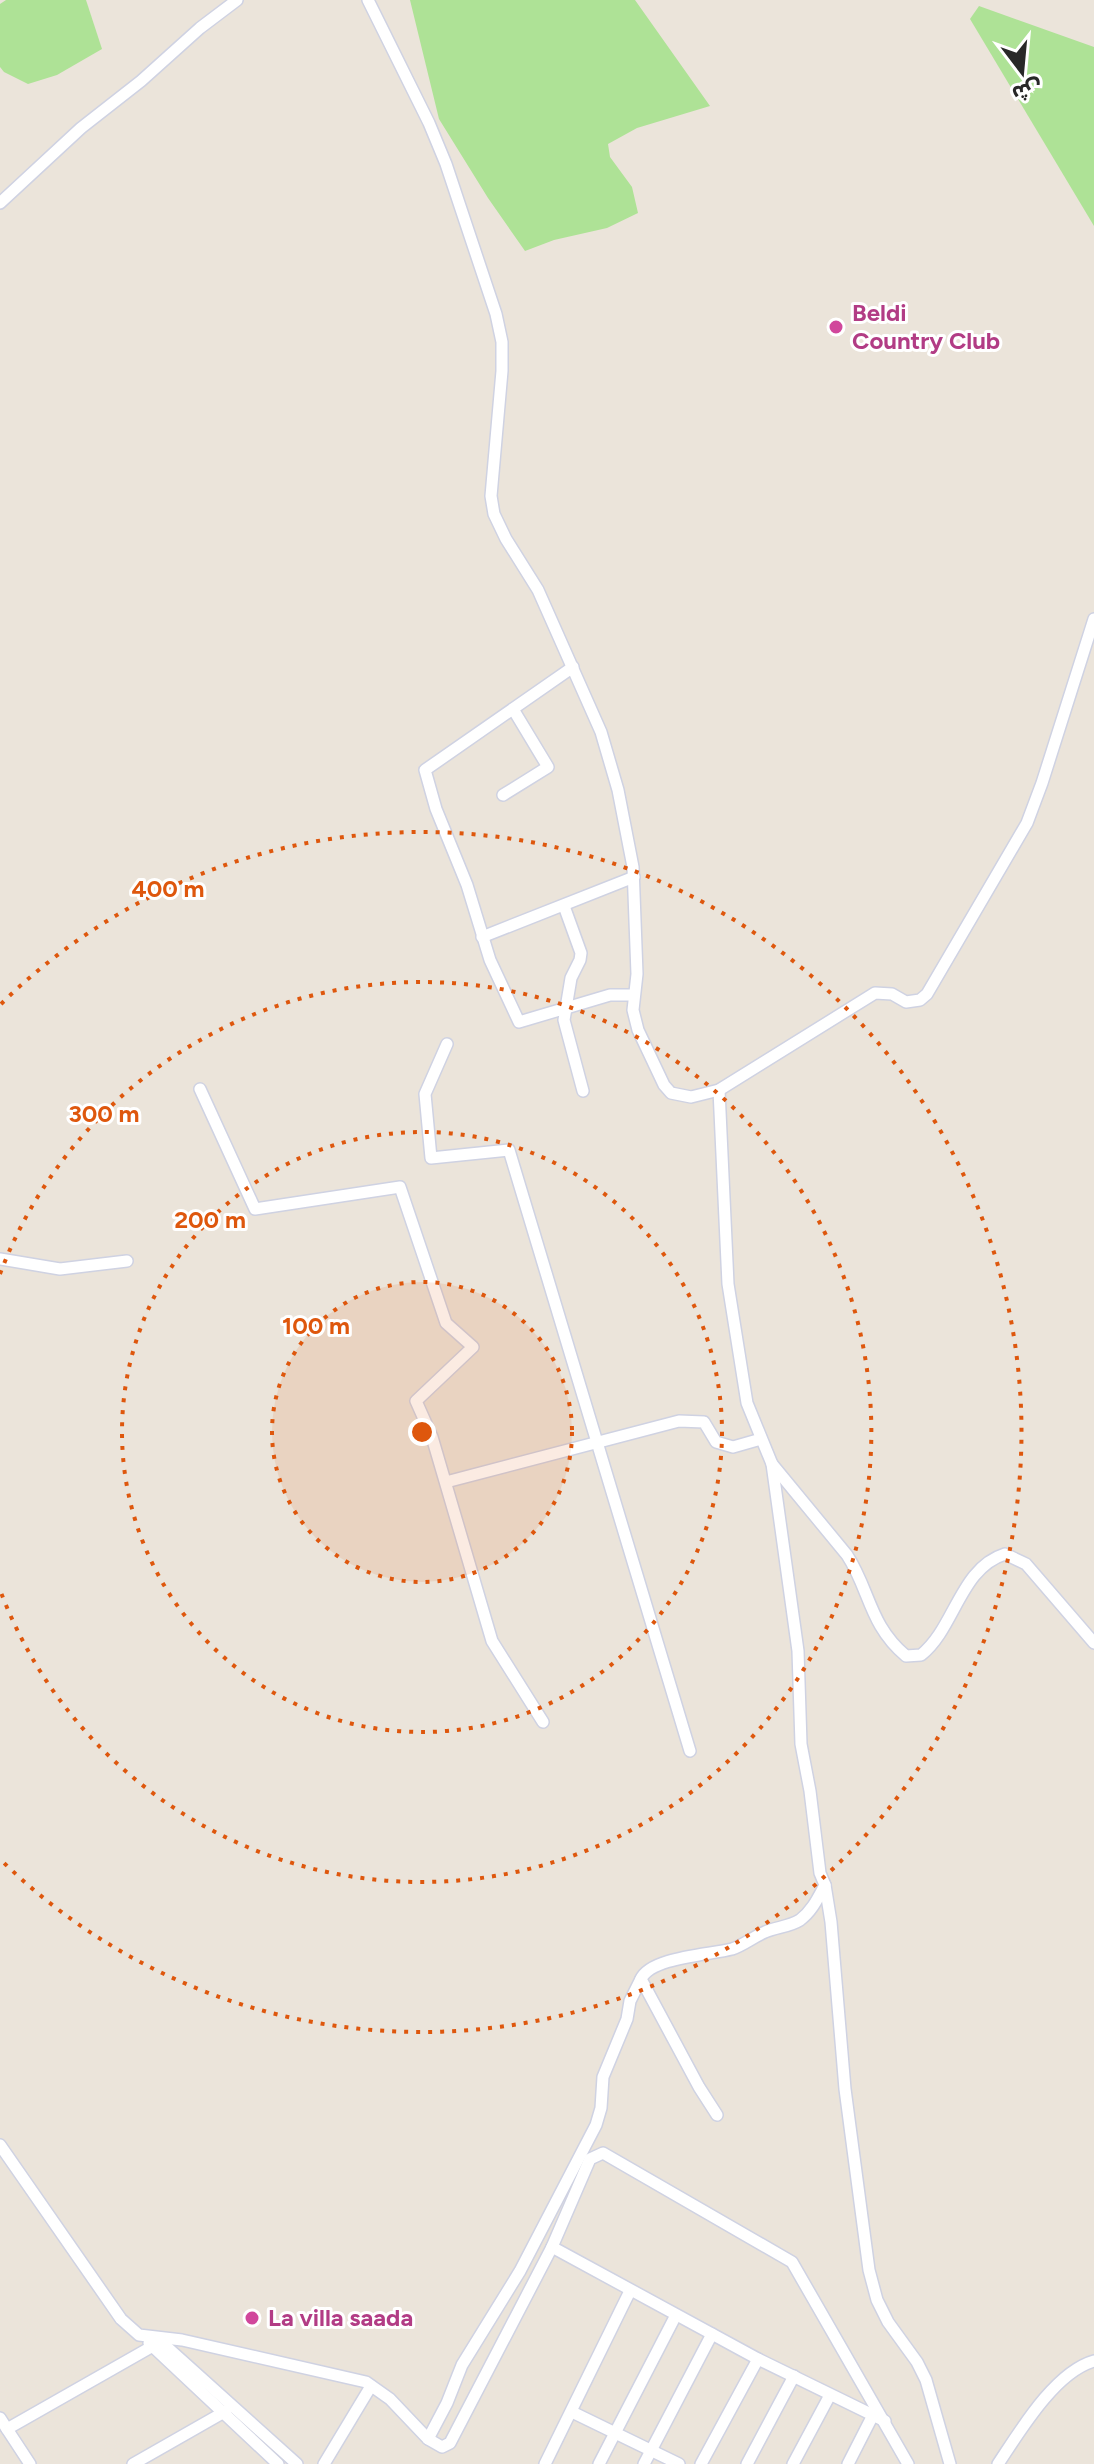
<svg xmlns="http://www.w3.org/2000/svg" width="1094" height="2464" font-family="Figtree,'Noto Sans Arabic',sans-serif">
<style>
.green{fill:#aee296}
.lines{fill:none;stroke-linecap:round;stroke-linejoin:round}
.minor-casing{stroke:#cfd2e2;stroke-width:14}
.minor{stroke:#fff;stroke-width:11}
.ring{fill:none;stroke:#de570d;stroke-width:4;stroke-dasharray:4 8}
.hotel-dot{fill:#d1479c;stroke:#fff;stroke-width:3}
.labels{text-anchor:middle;stroke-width:6;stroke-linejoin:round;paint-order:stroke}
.hotel-label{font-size:24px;font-weight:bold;fill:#b23c85;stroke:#fff;text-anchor:start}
.centre{fill:#de570d;stroke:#fff;stroke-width:4}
.ring-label{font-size:24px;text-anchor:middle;font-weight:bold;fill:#de570d;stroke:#fff;stroke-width:6;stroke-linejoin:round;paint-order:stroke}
</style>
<rect width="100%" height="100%" fill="#ebe4da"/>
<g class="green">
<path d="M6,0h80l16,49 -45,26 -29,9 -24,-12 -4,-5v-63z"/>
<path d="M410,0h225l75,106 -73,22 -29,16 2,13 22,30 6,26 -31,15 -53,12 -29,11 -37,-53 -49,-79z"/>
<path d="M979,6l115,41v179l-124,-207z"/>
</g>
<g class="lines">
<defs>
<g id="minor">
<path d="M368,0l61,123 17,41 50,150 6,28v29l-11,125 3,18 12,25 32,51 63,142 17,58 15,77 4,107 -4,36 5,20 26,55 7,8 20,4 28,-7 156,-97 17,1 14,8 14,-2 7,-6 100,-171 15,-40 52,-164"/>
<path d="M0,203l81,-75 60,-47 59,-53 37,-28"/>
<path d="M573,667l-148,103 11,39 31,76 23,75 29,62 91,-27h24"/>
<path d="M503,795l45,-28 -35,-58"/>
<path d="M564,906l17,47 -1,7 -9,18 -7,42 19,71"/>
<path d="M482,937l152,-60"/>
<path d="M447,1044l-22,50 6,64 78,-8 181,601"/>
<path d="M200,1089l55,120 145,-22 46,136 27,24 -57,54 16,36 60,204 51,81"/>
<path d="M719,1090l9,194 19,119 25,61 75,91c23,35 22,70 59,101l15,-1c34,-27 39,-87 84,-101l21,10 68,79"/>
<path d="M0,1259l60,10 67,-8"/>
<path d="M772,1464l26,187 3,93 9,47 10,82 5,12 6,37 14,167 24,181 8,30 11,22 29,40 9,18 24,84"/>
<path d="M446,1482l233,-61 25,1 12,20 17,5 28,-8"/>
<path d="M717,2115l-18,-28 -58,-108c10,-22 68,-24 91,-30 12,-4 21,-12 33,-17 11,-5 24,-5 35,-12 12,-9 18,-22 25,-35"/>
<path d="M0,2145l121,174 18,16 43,5 184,42 24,17 38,40 19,-36 15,-38 58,-94 76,-146 5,-17 2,-31 24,-58 3,-18 11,-22"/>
<path d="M552,2247l206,112 127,62"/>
<path d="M158,2339l139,125"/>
<path d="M149,2343l129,121"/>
<path d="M572,2412l107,52"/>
<path d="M0,2418l7,11"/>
<path d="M428,2439l14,8 8,-4 102,-196 38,-88 13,-6 189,109 116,202"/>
<path d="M30,2464l-23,-35 153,-87"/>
<path d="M133,2464l93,-53"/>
<path d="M324,2464l47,-78"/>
<path d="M545,2464l85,-173"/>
<path d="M599,2464l77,-149"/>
<path d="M644,2464l68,-130"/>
<path d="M701,2464l57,-105"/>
<path d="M747,2464l47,-88"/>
<path d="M793,2464l37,-69"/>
<path d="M848,2464l24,-47"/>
<path d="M998,2464c22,-33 57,-92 96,-103"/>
</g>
</defs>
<use href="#minor" class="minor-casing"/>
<use href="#minor" class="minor"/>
</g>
<circle cx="422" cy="1432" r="150" fill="#de570d" fill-opacity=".12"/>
<g class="ring">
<circle cx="422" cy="1432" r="150"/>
<circle cx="422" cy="1432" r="300"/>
<path d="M0 1274A450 450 0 1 1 0 1590"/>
<path d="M1 1004A600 600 0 1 1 1 1860"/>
</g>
<g class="hotel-dot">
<circle cx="836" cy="327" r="8"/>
<circle cx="252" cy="2318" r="8"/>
</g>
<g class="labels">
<g class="hotel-label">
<text x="852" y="321">Beldi<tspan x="852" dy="28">Country Club</tspan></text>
<text x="268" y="2326">La villa saada</text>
</g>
</g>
<circle cx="422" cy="1432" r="12" class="centre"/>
<g class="ring-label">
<text x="168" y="897">400 m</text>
<text x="104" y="1122">300 m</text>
<text x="210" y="1228">200 m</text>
<text x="316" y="1334">100 m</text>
</g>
<g transform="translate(1022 72) rotate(164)" stroke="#ffffff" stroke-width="6" paint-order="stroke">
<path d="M0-6L14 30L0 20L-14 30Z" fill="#282828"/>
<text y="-12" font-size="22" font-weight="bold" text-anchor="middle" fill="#282828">ش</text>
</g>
</svg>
